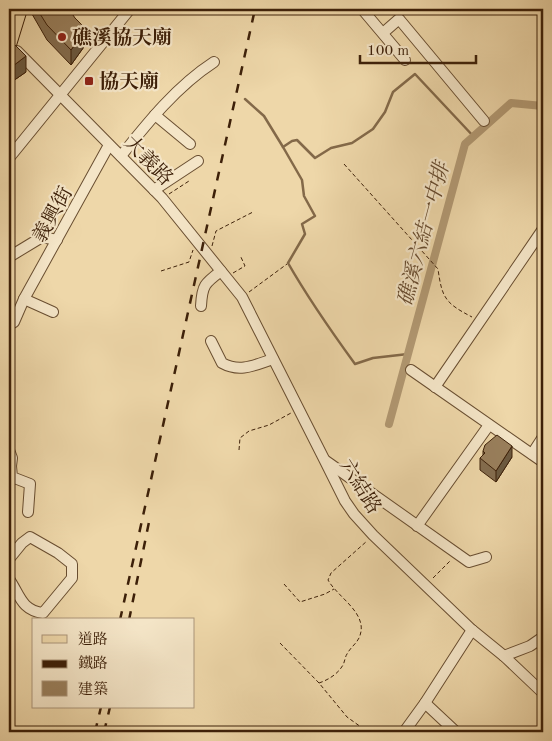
<svg xmlns="http://www.w3.org/2000/svg" width="552" height="741" font-family="'Old Standard TT','Noto Serif TC',serif">
<style>
.lines{fill:none;stroke-linecap:round;stroke-linejoin:round}
.stream{stroke:#836949;stroke-width:2.5}
.canal{stroke:#b29973;stroke-width:8}
.minor-casing{stroke:#694e31;stroke-width:12}
.major-casing{stroke:#3d2009;stroke-width:14}
.path{stroke:#3d2009;stroke-width:1;stroke-dasharray:4 2.5;stroke-linecap:butt}
.minor{stroke:#f4e5c7;stroke-width:10}
.major{stroke:#eed7a9;stroke-width:12}
.rail{stroke:#3d2009;stroke-width:2.5;stroke-dasharray:9 9;stroke-linecap:butt}
.wall{fill:#846d4f;stroke:#3d2009}
.shaded-wall{fill:#6b5940;stroke:#3d2009}
.building{fill:#997f5c;stroke:#3d2009}
.poi-dot{fill:#8f2418;stroke:#f4e5c7;stroke-width:2}
.labels{text-anchor:middle;stroke-width:4.5;stroke-linejoin:round;paint-order:stroke}
.poi-label{font-size:20px;font-weight:bold;fill:#3d2009;stroke:#f4e5c7;text-anchor:start}
.street-label{font-size:20px;fill:#3d2009;stroke:#f4e5c7}
.water-label{font-size:21px;font-style:italic;fill:#664a2e;stroke:#f4e5c7}
</style>
<rect width="100%" height="100%" fill="#eed7a9"/>
<filter id="stains"><feTurbulence type="fractalNoise" baseFrequency=".004" numOctaves="4"/><feColorMatrix values="0 0 0 0 .2 0 0 0 0 .09 0 0 0 0 .02 0 0 0 .5 -.17"/></filter>
<radialGradient id="worn" r=".72"><stop offset=".6" stop-color="#630" stop-opacity="0"/><stop offset="1" stop-color="#630" stop-opacity=".3"/></radialGradient>
<g class="lines">
<g class="stream">
<path d="M535,9l8,9"/>
<path d="M245,99l19,17 19,31 19,33 2,16 11,20 -13,8 3,10 -17,29c20,35 43,68 67,101l18,-6 35,-4"/>
<path d="M283,147l9,-6 5,-1 18,18 16,-10 21,-5 21,-14 12,-17 8,-20 22,-18 60,64"/>
</g>
<path class="canal" d="M389,424l76,-280 46,-41 32,3"/>
<defs>
<g id="minor">
<path d="M362,9l43,51"/>
<path d="M383,33l16,-14 85,102"/>
<path d="M17,51l145,147 80,99 82,162 21,42 9,13 19,21 99,95 32,26 39,37"/>
<path d="M155,115l35,29"/>
<path d="M121,156c27,-34 56,-70 93,-94"/>
<path d="M9,158l121,-149"/>
<path d="M154,190l44,-29"/>
<path d="M9,220v-1"/>
<path d="M9,257l33,-20 15,3"/>
<path d="M201,306c1,-21 4,-23 20,-35"/>
<path d="M53,312l-29,-13 85,-154"/>
<path d="M9,325l5,-3 10,-23"/>
<path d="M211,341l11,22c18,10 33,2 51,-4"/>
<path d="M411,370l132,92"/>
<path d="M435,387l108,-158"/>
<path d="M9,450l3,8 -1,8"/>
<path d="M532,454l11,-17"/>
<path d="M326,461l143,101 17,-5"/>
<path d="M9,467l2,-1 1,11 18,7 -2,28"/>
<path d="M417,526l72,-101"/>
<path d="M9,559l13,-16 8,-6 28,16 14,11v14l-29,35c-22,-3 -23,-18 -34,-34"/>
<path d="M504,656l26,-10 13,-9"/>
<path d="M425,703l31,29"/>
<path d="M404,732l21,-29 47,-73"/>
</g>
<g id="major">
<path d="M9,15l2,-6"/>
<path d="M9,48l12,-39"/>
</g>
</defs>
<use href="#minor" class="minor-casing"/>
<use href="#major" class="major-casing"/>
<g class="path">
<path d="M344,164l94,105c4,29 7,34 34,48"/>
<path d="M169,194l20,-13"/>
<path d="M212,246l4,-15 37,-19"/>
<path d="M161,271l28,-9 4,-12"/>
<path d="M233,273l12,-7 -5,-11"/>
<path d="M249,292l38,-28"/>
<path d="M239,450l1,-12 9,-7 20,-6 22,-12"/>
<path d="M433,578l18,-18"/>
<path d="M284,584l16,18 25,-8 9,-5"/>
<path d="M280,643l39,40 28,34 21,15"/>
<path d="M319,683c9,-3 19,-9 24,-18 2,-4 2,-8 4,-11 3,-6 9,-10 12,-16 11,-24 -21,-40 -31,-58l3,-7 36,-32"/>
</g>
<use href="#minor" class="minor"/>
<use href="#major" class="major"/>
<g class="rail">
<path d="M120,620l135,-611"/>
<path d="M129,620l20,-98"/>
<path d="M95,732l6,-25"/>
<path d="M104,732l6,-25"/>
</g>
</g>
<g class="wall">
<path d="M32,9h37l17,35 -15,21 -24,-25 -15,-26z"/>
<path d="M9,57l17,15 -13,9 -4,-1z"/>
<path d="M483,451l29,6 -16,25 -16,-12v-12l3,-3z"/>
</g>
<g class="shaded-wall">
<path d="M86,29v15l-15,21v-15z"/>
<path d="M26,56v16l-13,9v-15z"/>
<path d="M512,446v11l-16,25v-11z"/>
</g>
<g class="building">
<path d="M37,9h32l6,9 11,11 -15,21 -24,-25z"/>
<path d="M13,43l13,13 -13,10 -4,-1v-8z"/>
<path d="M497,435l15,11 -16,25 -16,-13 5,-5 -2,-2 2,-6z"/>
</g>
<g class="poi-dot">
<circle cx="62" cy="37" r="5"/>
<rect x="84" y="76" width="10" height="10" rx="2.5"/>
</g>
<g class="labels">
<g class="poi-label">
<text x="72" y="44">礁溪協天廟</text>
<text x="99" y="88">協天廟</text>
</g>
<g class="street-label">
<text transform="translate(149 160) rotate(46)" y="7">大義路</text>
<text transform="translate(52 214) rotate(-61)" y="7">義興街</text>
<text transform="translate(361 486) rotate(58)" y="7">六結路</text>
</g>
<g class="water-label">
<text transform="translate(423 234) rotate(-75)" y="7">礁溪六結一中排</text>
</g>
</g>
<rect width="552" height="741" fill="none" stroke="#eed7a9" stroke-width="30"/>
<rect x="10" y="10" width="532" height="721" fill="none" stroke="#3d2009" stroke-width="2.5"/>
<rect x="15" y="15" width="522" height="711" fill="none" stroke="#3d2009"/>
<rect x="32" y="618" width="162" height="90" fill="#f4e5c7" stroke="#ab967b"/>
<rect x="42" y="635" width="25" height="8" fill="#eed7a9" stroke="#ab967b"/>
<text x="78" y="644" font-size="15" fill="#3d2009">道路</text>
<rect x="42" y="660" width="25" height="8" fill="#3d2009" stroke="#ab967b"/>
<text x="78" y="668" font-size="15" fill="#3d2009">鐵路</text>
<rect x="42" y="681" width="25" height="15" fill="#997f5c" stroke="#ab967b"/>
<text x="78" y="694" font-size="15" fill="#3d2009">建築</text>
<path d="M360 55v8h116v-8" fill="none" stroke="#3d2009" stroke-width="2.5"/>
<text x="367" y="55" font-size="15" fill="#3d2009" stroke="#f4e5c7" stroke-width="4" paint-order="stroke">100 m</text>
<rect width="100%" height="100%" filter="url(#stains)"/>
<rect width="100%" height="100%" fill="url(#worn)"/>
</svg>
